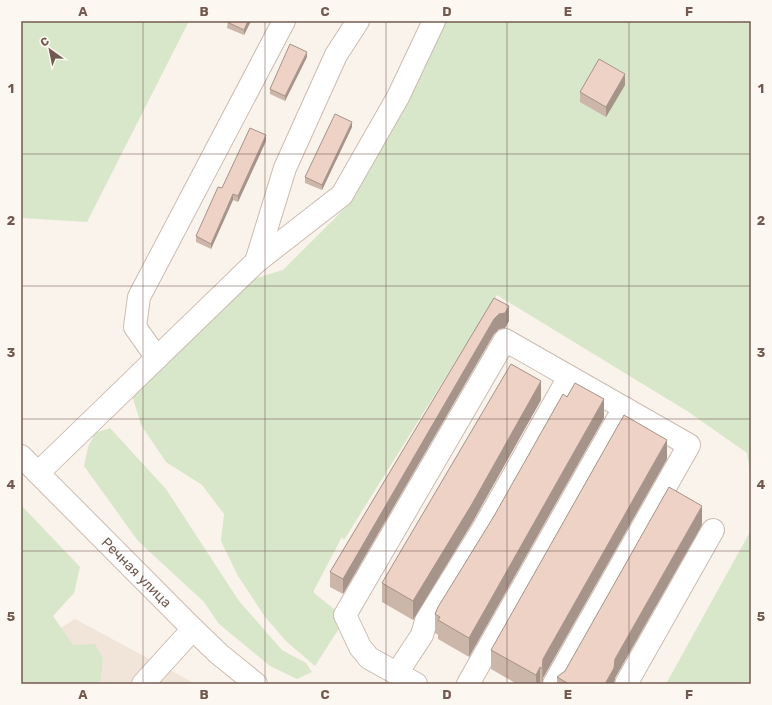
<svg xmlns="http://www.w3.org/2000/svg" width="772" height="705" font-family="Rubik,sans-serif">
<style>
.residential{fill:#f1e5da}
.green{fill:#d8e7ca}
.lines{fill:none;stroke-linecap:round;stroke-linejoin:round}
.minor-casing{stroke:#ccbbb1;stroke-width:24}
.minor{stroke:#fff;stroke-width:22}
.wall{fill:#ccb5a9}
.shaded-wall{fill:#a6938a}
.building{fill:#edd2c5;stroke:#a6938a}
.grid{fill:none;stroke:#735a50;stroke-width:1;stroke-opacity:0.55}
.labels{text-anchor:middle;stroke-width:3;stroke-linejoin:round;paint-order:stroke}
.street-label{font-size:14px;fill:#735a50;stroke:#fdf7f1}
.neatline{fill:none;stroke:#735a50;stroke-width:1.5}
.grid-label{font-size:13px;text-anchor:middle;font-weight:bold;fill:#735a50}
</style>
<rect width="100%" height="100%" fill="#faf3eb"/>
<path class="residential" d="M75,619l121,65h-175v-31z"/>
<g class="green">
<path d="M21,21h168l-102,201 -66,-4z"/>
<path d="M439,21h312v458l-4,-26 -60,-42 -190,-116 -153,245 -2,-3 -28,53v3l25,20 1,14 -25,39 -28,-24 -22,-25 -27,-41 -17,-35 3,-27 -22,-29 -36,-23 -25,-37 -9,-30 24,-21 48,-47 32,-43 47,-14 65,-65 50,-108z"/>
<path d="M110,428l56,61 73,112 43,49 24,13 6,9 -15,7 -27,-13 -51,-42 -15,-22 -66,-61 -54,-75 4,-19 7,-14z"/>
<path d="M21,505l59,62 -6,26 -21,23 20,29 22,-1 8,14 -3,26h-79z"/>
<path d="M751,530v154h-85z"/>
</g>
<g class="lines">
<defs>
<g id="minor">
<path d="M256,262l29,-94 51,-113 22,-34"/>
<path d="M157,358l-22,-31 4,-30 145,-276"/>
<path id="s1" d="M21,456l172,173 26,25 37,30"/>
<path d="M38,473l218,-211 86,-67 56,-98 36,-76"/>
<path d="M397,673l25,-38 4,-14 57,-92 86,-152"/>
<path d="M143,684l50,-55"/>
<path d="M416,684l-47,-26 -9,-11 -15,-32 160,-275 184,105 -135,239"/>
<path d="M468,684l156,-276"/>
<path d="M626,684l87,-154"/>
</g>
</defs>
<use href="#minor" class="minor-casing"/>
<use href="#minor" class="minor"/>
</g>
<g class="wall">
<path d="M228,21h23l-7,14 -17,-7z"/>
<path d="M307,57l-22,44 -15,-7v-5z"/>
<path d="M625,85l-19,32 -26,-15v-10z"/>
<path d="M352,127l-30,63 -17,-7v-6z"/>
<path d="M266,141l-28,61 -5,-2 -22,49 -15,-7v-6z"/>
<path d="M494,298l15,23 -4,7 -6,1 -5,5 -151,260 -13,-7v-15z"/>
<path d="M541,400l-69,123 -59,97 -31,-18v-19z"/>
<path d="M604,418l-135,239 -31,-18v-4l-3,-2v-19z"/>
<path d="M667,459l-124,219v6h-26l-26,-15v-19z"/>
<path d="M702,525l-87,153 -1,6h-57v-7l8,-6z"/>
</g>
<g class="shaded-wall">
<path d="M248,21h3l-7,14v-5z"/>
<path d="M307,52v5l-22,44v-5z"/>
<path d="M625,74v11l-19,32v-10z"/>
<path d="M352,122v5l-30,63v-5z"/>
<path d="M266,135v6l-28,61v-6z"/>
<path d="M233,194v6l-22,49v-5z"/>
<path d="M509,306v15l-4,7 -6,1 -5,5 -151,260v-15l151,-260z"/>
<path d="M541,381v19l-69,123 -59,97v-19z"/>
<path d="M604,399v19l-135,239v-19z"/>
<path d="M667,440v19l-124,219 -1,6 1,-25z"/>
<path d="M702,506v19l-87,153 -1,6h-9l10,-25z"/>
<path d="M540,667v17h-4v-9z"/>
</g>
<g class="building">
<path d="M228,21h20l-4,9 -17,-8z"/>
<path d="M290,44l17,8 -22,44 -15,-7z"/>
<path d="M599,59l26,15 -19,33 -26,-15z"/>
<path d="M335,114l17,8 -30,63 -17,-8z"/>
<path d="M250,128l16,7 -28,61 -5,-2 -22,50 -15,-8 22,-49 4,1z"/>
<path d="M494,298l15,8 -4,7 -6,1 -5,5 -151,260 -13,-7z"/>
<path d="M511,364l30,17 -69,123 -59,97 -31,-18z"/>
<path d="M575,383l29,16 -135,239 -31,-18 2,-3 -5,-3 3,-7 56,-91 69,-122 4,3z"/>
<path d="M624,415l43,25 -124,219 -1,10 -2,-2 -4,8 -45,-25z"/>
<path d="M669,487l33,19 -87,153 -1,9 -9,16h-36l-12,-7 8,-6z"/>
</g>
<path class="grid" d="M143,21v663M265,21v663M386,21v663M507,21v663M629,21v663M21,154h730M21,286h730M21,419h730M21,551h730"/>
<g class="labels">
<g class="street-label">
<text dy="5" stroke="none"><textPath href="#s1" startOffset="164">Речная улица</textPath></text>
</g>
</g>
<rect width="772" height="705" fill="none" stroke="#fdf7f1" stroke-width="44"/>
<g transform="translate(50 50) rotate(327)" stroke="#fdf7f1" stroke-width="3" paint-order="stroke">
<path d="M0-3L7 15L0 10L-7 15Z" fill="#735a50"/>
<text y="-6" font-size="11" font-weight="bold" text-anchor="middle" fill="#735a50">С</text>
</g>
<rect x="22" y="22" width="728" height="661" class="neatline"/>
<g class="grid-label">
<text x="83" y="16">A</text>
<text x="204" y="16">B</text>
<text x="325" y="16">C</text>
<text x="447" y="16">D</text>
<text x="568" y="16">E</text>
<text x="689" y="16">F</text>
<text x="11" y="93">1</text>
<text x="761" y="93">1</text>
<text x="11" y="225">2</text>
<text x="761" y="225">2</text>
<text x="11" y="357">3</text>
<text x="761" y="357">3</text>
<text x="11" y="489">4</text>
<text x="761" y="489">4</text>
<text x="11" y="621">5</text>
<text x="761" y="621">5</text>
<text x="83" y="699">A</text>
<text x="204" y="699">B</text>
<text x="325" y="699">C</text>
<text x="447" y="699">D</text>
<text x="568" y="699">E</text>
<text x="689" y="699">F</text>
</g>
</svg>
